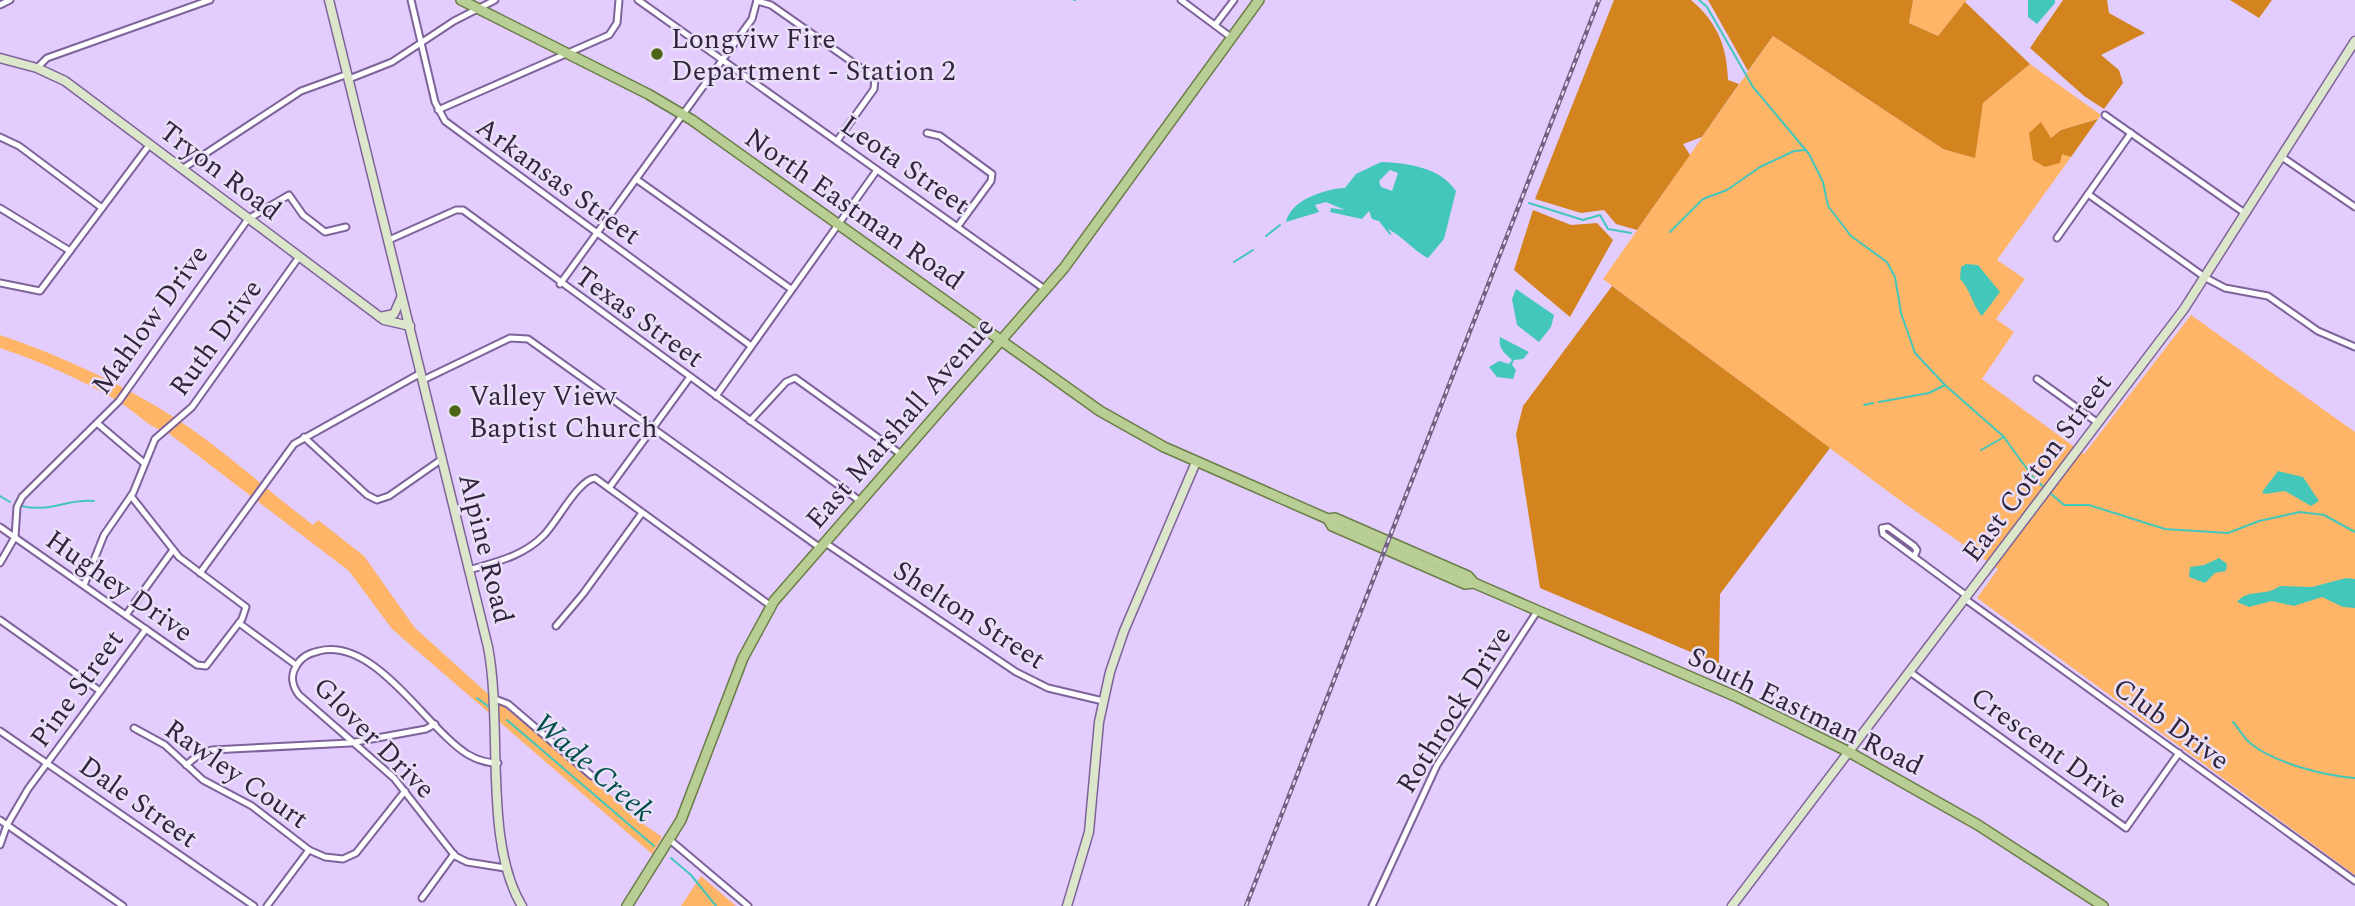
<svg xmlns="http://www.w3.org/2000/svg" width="2355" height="906" font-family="Spectral,serif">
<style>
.green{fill:#feb568}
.forest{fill:#d3841f}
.water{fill:#44c7bb;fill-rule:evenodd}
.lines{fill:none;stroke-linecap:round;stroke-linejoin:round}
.stream{stroke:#44c7bb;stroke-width:2}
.street-casing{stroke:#7e639b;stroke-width:9}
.secondary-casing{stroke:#7e639b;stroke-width:11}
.primary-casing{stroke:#6b7d47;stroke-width:12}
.street{stroke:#fff;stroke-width:5}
.secondary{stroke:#dce6ca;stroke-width:8}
.primary{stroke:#b9ce94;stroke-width:9}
.rail-casing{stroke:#716183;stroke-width:4.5}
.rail{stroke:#eadff8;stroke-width:2;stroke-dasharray:5;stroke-linecap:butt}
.poi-dot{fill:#4c6616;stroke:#eadff8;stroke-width:2.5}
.labels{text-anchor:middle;stroke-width:5;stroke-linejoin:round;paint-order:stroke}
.poi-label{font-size:28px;fill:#30253d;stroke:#eadff8;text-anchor:start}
.street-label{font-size:28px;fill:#30253d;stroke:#eadff8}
.water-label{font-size:30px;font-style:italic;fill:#00504a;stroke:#eadff8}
</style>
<rect width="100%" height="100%" fill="#e3ccfe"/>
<g class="green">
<path d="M1913,0h54l-29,36 -29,-13z"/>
<path d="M1773,36l170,113 31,8 9,-54 47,-39 71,51 -3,4 -37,11 -10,8 -22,-6 42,25 -74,103 28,19 -29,40 18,13 -32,47 102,75 107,-139 164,117v443l-378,-277 21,-29 -104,-73 -291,-217z"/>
<path d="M0,335c62,21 123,49 178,85 47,31 90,71 135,105l5,-5 46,36 51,72 72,65 111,90 35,34 29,20 -10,17 -260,-225 -43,-58 -182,-139c-18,-4 -30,-19 -46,-29 -38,-23 -79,-41 -121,-55z"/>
<path d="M701,876l35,30h-55z"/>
</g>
<g class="forest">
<path d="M1614,0h77c26,22 36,46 37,80l11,4 -37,53 -19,7 7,11 -53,75 -21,-6 -12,-14 -23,3 -46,-14z"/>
<path d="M1708,0h205l-4,23 29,13 27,-34 65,62 -47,39 -8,55 -32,-9 -170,-113 -25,35z"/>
<path d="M2063,0h44l2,13 36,20 -44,22 18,15 4,13 -19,26 -20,-13 -54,-48z"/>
<path d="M2230,0h42l-13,18z"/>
<path d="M2098,119l-27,38 -9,-3 -2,9 -15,4 -12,-7 -4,-27 12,-11 10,16 10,-8z"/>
<path d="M1533,210l38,15 26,-2 16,17 -43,77 -56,-47z"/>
<path d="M1612,286l218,162 -110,146 -1,70 -179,-76 -24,-154 7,-28z"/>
</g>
<g class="water">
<path d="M2028,0h27v3l-18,21 -9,-7z"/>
<path d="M1381,162c26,1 59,5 75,29l-12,48 -16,19c-9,-3 -27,-23 -40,-29l4,6 -3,-1 -10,-13 -7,-2 -3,-8 -7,8 -32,-7 1,-4 14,2 -19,-8 -11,3 4,7 -33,10c5,-22 38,-33 59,-34l11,-14zM1390,170l8,3 -6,18 -11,-4 -2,-6z"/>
<path d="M1966,264l12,1 22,27 -18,24c-10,-11 -11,-26 -22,-37l1,-12z"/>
<path d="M1516,289l38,26 -3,12 -12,15 -22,-17 -5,-26z"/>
<path d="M1500,337l29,15 -6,7 -9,1 -2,5 4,5 -3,9 -16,-2 -8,-10 10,-6 10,3 3,-4c-8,-7 -14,-12 -12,-23z"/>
<path d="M2278,471l25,6 16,24 -8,5 -26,-15 -20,3 -3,-2z"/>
<path d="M2219,558l8,6 -1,7 -11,2 -10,10 -16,-6 1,-10 14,-2z"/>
<path d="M2346,578l9,1v29l-12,-1 -21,-10 -28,9 -22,-5 -23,6 -12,-5c11,-14 29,-5 43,-16l32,1z"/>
</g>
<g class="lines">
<g class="stream">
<path d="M1074,0h1"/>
<path d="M1699,0l8,7 46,80 56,67 14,28 5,24 23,30 36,26 8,15 6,36 14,40 30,32 58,51 30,41 12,11"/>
<path d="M1529,203l54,17 17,-5 8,14 23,4"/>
<path d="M1670,232l33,-33 24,-9 33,-23 34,-16 12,-1"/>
<path d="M1266,236l14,-11"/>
<path d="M1234,262l19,-12"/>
<path d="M1879,402l50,-9 16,-8"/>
<path d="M1864,405l9,-2"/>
<path d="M1981,450l23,-13"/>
<path d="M2049,492l15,13h25l76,24 63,4 31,-12 41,-9 24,3 31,17"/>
<path d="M0,496l10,6"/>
<path d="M21,506c33,7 45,-8 73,-5"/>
<path d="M477,698l12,9"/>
<path d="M507,720l147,126"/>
<path d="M2233,722c6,7 11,16 17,21 24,20 75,33 105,35"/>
<path d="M671,858l20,17 25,31"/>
</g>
<defs>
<g id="street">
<path d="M411,0l24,102 10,19 306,225"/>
<path d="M638,0l408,290"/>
<path d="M1181,0l51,38"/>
<path d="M757,1l14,4 104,73 -1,11 -37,52"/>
<path d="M0,5l10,-5"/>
<path d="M1215,25l19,-25"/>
<path d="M37,68l10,-10 163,-58"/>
<path d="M349,79l43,-17 62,-41 41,-21"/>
<path d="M438,110l171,-75 8,-12 2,-23"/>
<path d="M2105,115l141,99"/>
<path d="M927,133l13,3 52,38 -1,7 -33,45"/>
<path d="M0,137l19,9 83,62"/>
<path d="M2282,157l73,50"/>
<path d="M182,169l119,-78 47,-17"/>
<path d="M636,179l155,110"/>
<path d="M2088,194l118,84 19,10 43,8 50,35 37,16"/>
<path d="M0,208l70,43"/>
<path d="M2057,238l74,-105"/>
<path d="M389,240l67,-30h7l397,291"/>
<path d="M0,283l40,8 110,-147"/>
<path d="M560,284l192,-265 5,-19"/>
<path d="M2037,379l61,44"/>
<path d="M423,380l87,-42 18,1 291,208"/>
<path d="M716,396l161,-226"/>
<path d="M750,421l36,-39 9,-4 107,77"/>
<path d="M97,423l47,40"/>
<path d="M304,437l63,58 10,5 12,-4 53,-37"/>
<path d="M609,488l81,-111"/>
<path d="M0,527l197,138 9,1 36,-47 4,-12 -67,-50 -48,-61"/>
<path d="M824,542l192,130 32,16 55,13"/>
<path d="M1914,557l3,-7 -3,-4 -26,-19 -6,1 1,6 84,62"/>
<path d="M0,563l15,-26 2,-30 5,-10 97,-96 129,-182 41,-24 14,20 22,17 21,-5"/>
<path d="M469,570c27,-8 55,-14 75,-35 13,-13 34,-55 51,-57l176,128"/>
<path d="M200,573l94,-129 127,-71"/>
<path d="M84,585l20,-50 29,-42 22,-54 37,-32 107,-150"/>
<path d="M1965,599l390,282"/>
<path d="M126,615l47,-65"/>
<path d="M0,620l100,71"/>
<path d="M239,623l57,42"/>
<path d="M556,626l27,-32 59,-81"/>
<path d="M1910,672l216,156 53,-75"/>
<path d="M495,699l13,5 84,72"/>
<path d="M134,728l31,17 38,35 49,26 57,44 16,7 18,2 13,-6 49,-62"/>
<path d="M0,731l254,175"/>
<path d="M498,763c-12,0 -21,-3 -31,-9 -41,-26 -92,-117 -148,-103 -9,2 -18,6 -22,14 -7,10 -5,21 2,30l95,83 61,78 12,6 38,6"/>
<path d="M186,765l15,-12 11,-3 138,-7 76,-14 9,-5"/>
<path d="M0,820l123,86"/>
<path d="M670,840l78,66"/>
<path d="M0,845l7,-20 21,-36 118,-160"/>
<path d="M422,898l32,-44"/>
<path d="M267,906l42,-56"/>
<path d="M1372,906l65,-141 101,-155"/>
</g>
<g id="secondary">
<path d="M329,0l159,647c15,78 -5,195 34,259"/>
<path d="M0,58l37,10 28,13 319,239 26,6"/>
<path d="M380,317l14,-3 7,-16"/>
<path d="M1067,906l22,-74 10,-110 11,-50 14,-41 72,-169"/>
<path d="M1732,906l452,-597 171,-268"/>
</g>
<g id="primary">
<path d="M461,0l187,94 44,26 408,291 64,36 164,72 7,-1 133,58 6,7 263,114 112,55 129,73 125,81"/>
<path d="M1328,519l4,7 133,58 9,-1"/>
<path d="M627,906l54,-86 62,-162 31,-57 290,-333 195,-268"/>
</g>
</defs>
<use href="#street" class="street-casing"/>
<use href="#secondary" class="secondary-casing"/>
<use href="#primary" class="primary-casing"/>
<use href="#street" class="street"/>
<use href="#secondary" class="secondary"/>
<use href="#primary" class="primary"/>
<defs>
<path id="rail" d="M1246,906l353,-906"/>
</defs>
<use href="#rail" class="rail-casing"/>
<use href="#rail" class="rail"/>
</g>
<g class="poi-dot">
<circle cx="657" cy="54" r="7"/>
<circle cx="455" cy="411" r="7"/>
</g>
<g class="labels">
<g class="poi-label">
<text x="671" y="48">Longviw Fire<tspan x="671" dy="32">Department - Station 2</tspan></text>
<text x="469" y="405">Valley View<tspan x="469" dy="32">Baptist Church</tspan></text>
</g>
<g class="street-label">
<text transform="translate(906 164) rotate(35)" y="10">Leota Street</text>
<text transform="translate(221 170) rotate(37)" y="10">Tryon Road</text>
<text transform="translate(559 180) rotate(36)" y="10">Arkansas Street</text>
<text transform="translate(855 208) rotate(35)" y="10">North Eastman Road</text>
<text transform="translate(640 316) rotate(36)" y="10">Texas Street</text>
<text transform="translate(149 319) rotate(-54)" y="10">Mahlow Drive</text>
<text transform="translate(215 337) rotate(-54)" y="10">Ruth Drive</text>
<text transform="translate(899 422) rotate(-49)" y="10">East Marshall Avenue</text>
<text transform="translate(2036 467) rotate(-53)" y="10">East Cotton Street</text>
<text transform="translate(487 548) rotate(76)" y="10">Alpine Road</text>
<text transform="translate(120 585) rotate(35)" y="10">Hughey Drive</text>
<text transform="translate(970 614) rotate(33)" y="10">Shelton Street</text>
<text transform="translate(76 688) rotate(-54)" y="10">Pine Street</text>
<text transform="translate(1453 709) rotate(-58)" y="10">Rothrock Drive</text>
<text transform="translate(1806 710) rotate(26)" y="10">South Eastman Road</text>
<text transform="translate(2172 723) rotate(36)" y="10">Club Drive</text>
<text transform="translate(375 737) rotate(45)" y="10">Glover Drive</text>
<text transform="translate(2050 747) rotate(36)" y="10">Crescent Drive</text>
<text transform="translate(237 773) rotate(35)" y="10">Rawley Court</text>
<text transform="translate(139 801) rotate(35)" y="10">Dale Street</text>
</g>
<g class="water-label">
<text transform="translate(594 767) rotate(41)" y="10">Wade Creek</text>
</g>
</g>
</svg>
